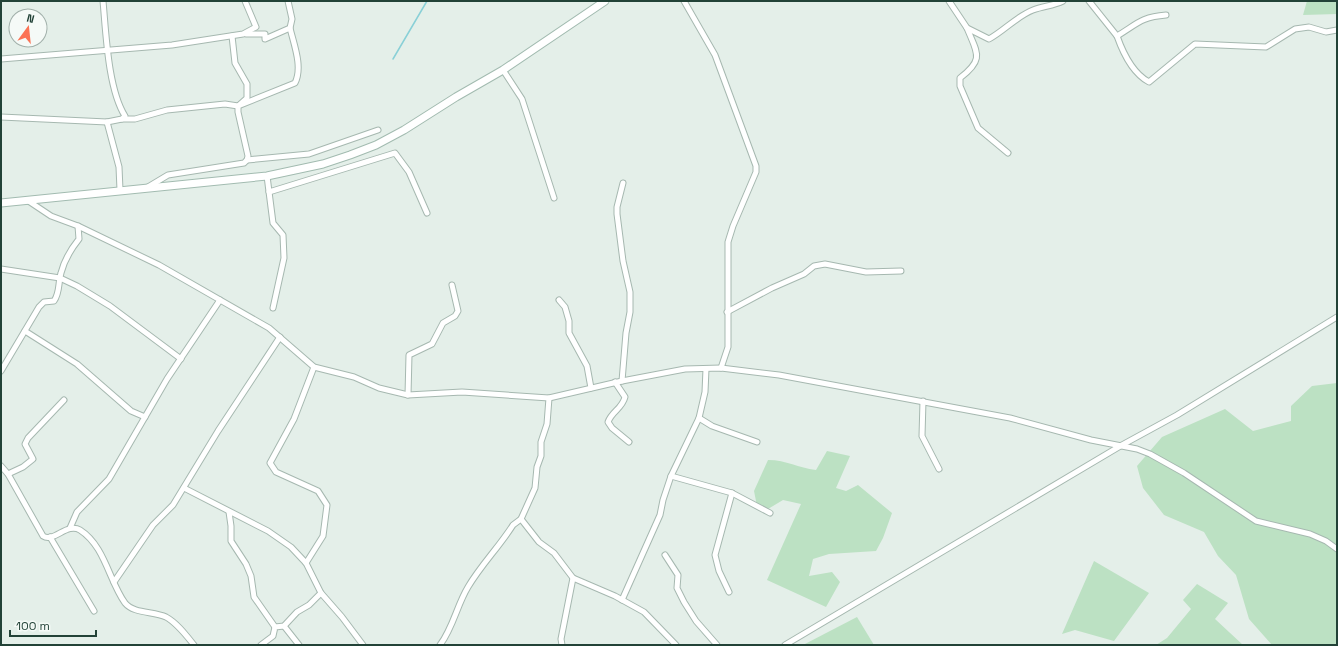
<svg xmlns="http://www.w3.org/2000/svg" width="1338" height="646" font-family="'Space Grotesk',sans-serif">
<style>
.green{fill:#bce1c3}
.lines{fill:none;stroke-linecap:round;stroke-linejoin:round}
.stream{stroke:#89d0d7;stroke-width:1.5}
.minor-casing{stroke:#a6b8b0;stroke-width:7}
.secondary-casing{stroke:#a2bbb0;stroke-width:9}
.minor{stroke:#fff;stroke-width:5}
.secondary{stroke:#fff;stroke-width:7}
</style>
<rect width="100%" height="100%" fill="#e4efe9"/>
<g class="green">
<path d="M1307,1h30v13l-34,1z"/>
<path d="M1337,383v262h-65l-23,-26 -13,-44 -18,-19 -14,-24 -40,-17 -21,-27 -6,-22 25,-29 63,-28 28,22 38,-10v-15l21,-20z"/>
<path d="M827,451l23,5 -14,32 10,3 12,-6 34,28 -9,25 -7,13 -47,3 -16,5 -4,17 23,-4 8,10 -14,25 -59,-27 34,-76 -18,-4 -15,9 -11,-3 -3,-15 14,-31c19,0 30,8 48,10z"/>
<path d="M1094,561l55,32 -35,48 -39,-11 -13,4z"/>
<path d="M1197,584l31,19 -13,16 28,26h-87l11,-7 24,-29 -8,-9z"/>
<path d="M857,617l17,28h-71z"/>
</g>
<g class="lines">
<path class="stream" d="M393,59l34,-58"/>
<defs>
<g id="minor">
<path d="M684,1l31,54 41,111v6l-23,54 -5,16v105l-7,21"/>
<path d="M949,1l18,27 22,11c15,-8 28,-23 44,-29 10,-4 20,-4 30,-9"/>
<path d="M1089,1l28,35c20,-12 24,-19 49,-21"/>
<path d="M967,28c10,25 18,31 -7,50v8l18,42 30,25"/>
<path d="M246,34h19v5l25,-11 2,-9 -4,-18"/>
<path d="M1117,36c6,17 15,37 32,46l46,-38 71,3 29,-18 14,-2 17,5 11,-2"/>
<path d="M1,59l171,-14 71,-11 13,-7 -11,-26"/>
<path d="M503,70l19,29 32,99"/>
<path d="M1,117l106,5 15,-3 3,-3c-17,-27 -19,-83 -22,-115"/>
<path d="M122,119h13l32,-9 58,-6 13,2 57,-23c8,-16 -1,-38 -5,-55"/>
<path d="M107,122l12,45 1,23"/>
<path d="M247,160l62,-6 69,-24"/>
<path d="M267,176l6,47 10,12 1,23 -11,50"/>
<path d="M148,187l20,-12 76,-12 3,-3 1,-4 -10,-44v-6l9,-8v-14l-12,-21 -3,-27"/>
<path d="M269,192l126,-39 14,19 18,41"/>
<path d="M27,200l24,16 27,10 81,39 110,63 45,39 40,10 25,11 29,7 54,-3 87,6 73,-17 63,-12 36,-1 58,7 231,43 81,22 46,9 13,5 34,19 72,48 54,13 16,7 11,8"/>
<path d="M1,269l59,9 17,8 33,20 71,53"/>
<path d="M559,300l6,7 4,14v12l18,33 4,22"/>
<path d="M727,312l45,-24 32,-14 10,-8 11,-2 41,8 35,-1"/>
<path d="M25,331l52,33 54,47 14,6"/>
<path d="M1,371l38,-64 5,-5 10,-1c6,-8 4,-18 7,-28 3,-12 10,-24 18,-34l-1,-13"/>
<path d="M622,381l4,-48 4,-21v-20l-7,-31 -6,-47v-7l6,-24"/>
<path d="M615,382l10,15c-3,12 -13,14 -17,25l4,6 17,14"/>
<path d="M408,395l1,-40 23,-11 11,-21 12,-7 3,-5 -6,-26"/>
<path d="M923,401l-1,35 17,33"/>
<path d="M699,418l13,8 45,16"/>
<path d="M1,466l7,8 35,62c11,7 24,-14 37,-6 25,16 29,51 45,73 9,11 29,8 41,14 11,6 20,18 28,28"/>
<path d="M8,474l15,-7 10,-8 -8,-15 3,-6 36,-38"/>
<path d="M671,476l61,17 38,20"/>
<path d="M184,488l84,43 23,16 15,16 15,30"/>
<path d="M229,512l2,14v15l15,23 5,12 3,21 21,30"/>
<path d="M521,519l18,23 15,11 19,25 42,18 29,16 32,33"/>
<path d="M70,528l7,-16 32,-33 58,-100 53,-79"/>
<path d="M50,537l44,74"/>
<path d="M665,555l13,20 -1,13 7,14 12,19 21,24"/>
<path d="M306,563l17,-27 4,-31 -9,-14 -42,-19 -6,-9 24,-44 20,-52"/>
<path d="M114,582l39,-57 20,-20 45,-74 62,-94"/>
<path d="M729,592l-10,-21 -4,-16 17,-62"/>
<path d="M622,600l38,-85 3,-15 8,-24 28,-58 6,-26 1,-23"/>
<path d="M284,626l15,19"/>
<path d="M261,645l12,-9 2,-9 9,-1 13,-14 12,-7 12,-12 21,24 21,28"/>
<path d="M440,645c13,-17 17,-40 28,-58 13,-22 31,-40 45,-62l8,-6 14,-31 2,-21 4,-11v-14l6,-18 2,-26"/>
<path d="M562,645l-1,-6 12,-61"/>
<path d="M785,645l337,-200 55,-30 160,-98"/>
</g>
<path id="secondary" d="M1,203l266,-27 56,-12 27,-9 26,-10 28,-15 52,-33 47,-27 102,-69"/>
</defs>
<use href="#minor" class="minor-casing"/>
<use href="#secondary" class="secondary-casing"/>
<use href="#minor" class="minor"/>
<use href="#secondary" class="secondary"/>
</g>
<rect width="1338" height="646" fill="none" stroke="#224237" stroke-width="4"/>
<g transform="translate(28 28) rotate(15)"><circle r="19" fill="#f5faf7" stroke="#a1b0aa"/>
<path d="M0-3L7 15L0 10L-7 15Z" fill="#fb7355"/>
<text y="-6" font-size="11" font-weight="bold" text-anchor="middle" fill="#224237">N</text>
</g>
<path d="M10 630v6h86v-6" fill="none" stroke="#224237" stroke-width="2"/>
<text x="16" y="630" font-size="12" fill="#224237" stroke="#f5faf7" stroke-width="3" paint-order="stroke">100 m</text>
</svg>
